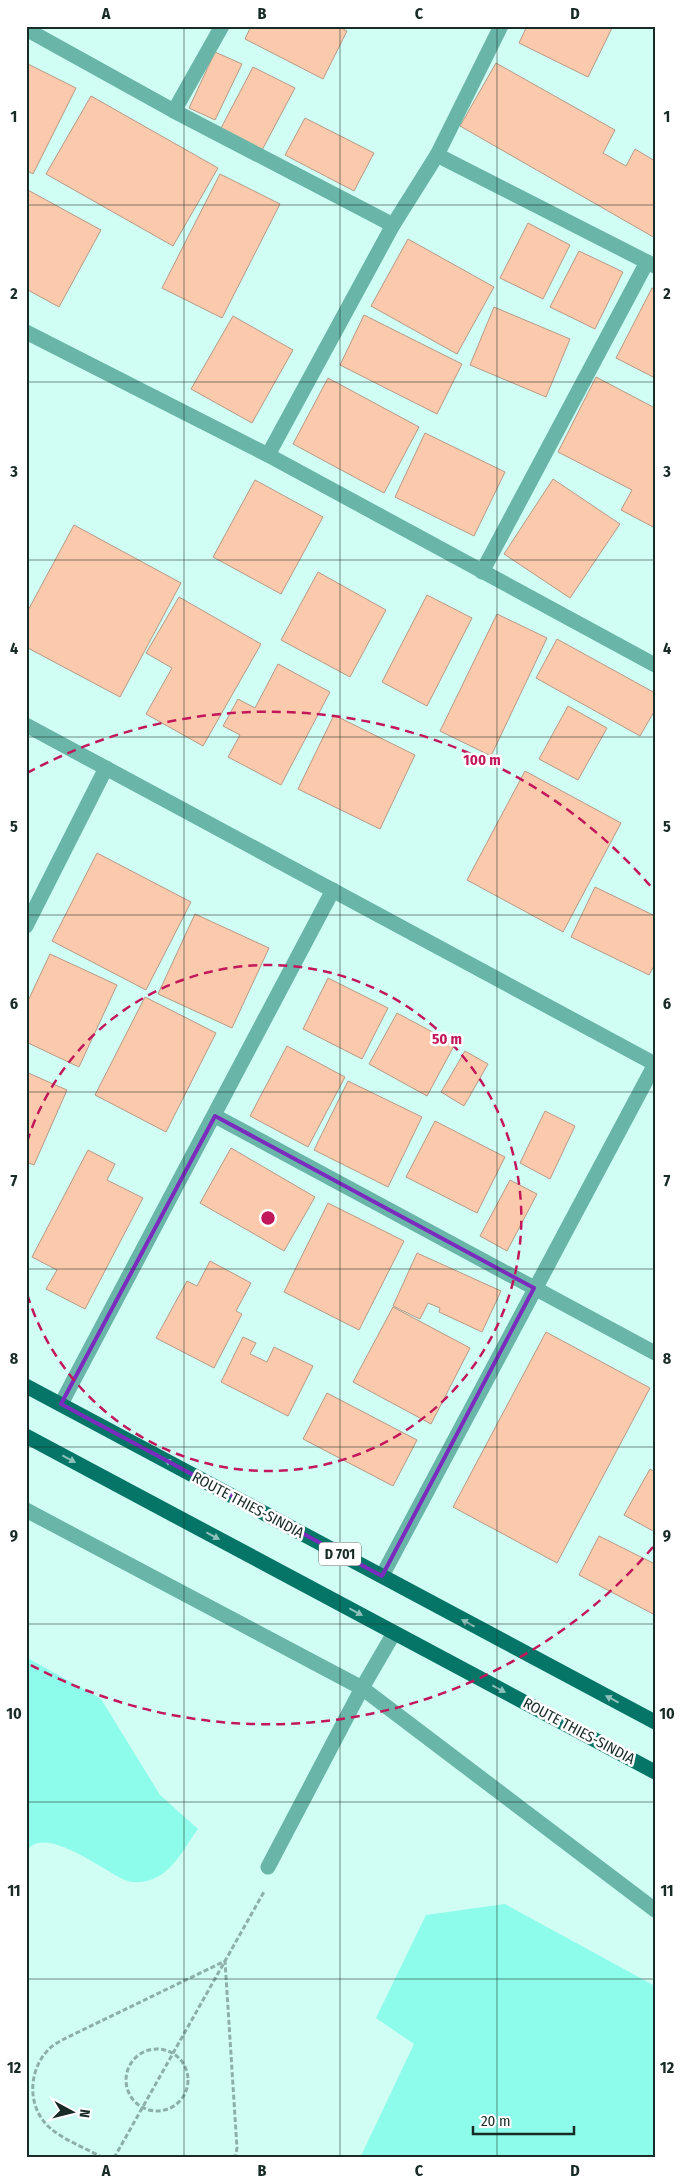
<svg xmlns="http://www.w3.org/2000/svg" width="681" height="2184" font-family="'Fira Sans Condensed',sans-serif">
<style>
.green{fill:#8dfcea}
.building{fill:#fbcaac;stroke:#ba9985}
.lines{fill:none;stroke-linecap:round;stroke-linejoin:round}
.path{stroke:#8cb0a9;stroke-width:3;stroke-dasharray:5 2.5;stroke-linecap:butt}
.lane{stroke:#69b5a8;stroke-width:15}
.street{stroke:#69b5a8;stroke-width:15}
.primary{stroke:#057568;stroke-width:15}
.oneway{fill:#8ec1bb}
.marked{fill:none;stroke:#7b2cbf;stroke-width:4;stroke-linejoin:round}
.grid{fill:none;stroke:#192b27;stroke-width:1;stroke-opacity:0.55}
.ring{fill:none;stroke:#c2185b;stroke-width:2.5;stroke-dasharray:9 6}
.labels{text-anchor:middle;stroke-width:5;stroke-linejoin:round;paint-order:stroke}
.shield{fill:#fff;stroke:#5e6b68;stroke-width:1}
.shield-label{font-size:14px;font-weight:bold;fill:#192b27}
.street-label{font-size:15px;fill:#192b27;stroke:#fff}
.centre{fill:#c2185b;stroke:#fff;stroke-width:2.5}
.ring-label{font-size:15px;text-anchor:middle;font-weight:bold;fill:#c2185b;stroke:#fff;stroke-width:5;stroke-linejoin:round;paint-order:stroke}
.neatline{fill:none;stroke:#192b27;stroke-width:2}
.grid-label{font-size:16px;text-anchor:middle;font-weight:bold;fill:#192b27}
</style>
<rect width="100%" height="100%" fill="#d0fef5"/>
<g class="green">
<path d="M26,1657l75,42 59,96 38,34c-12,16 -24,41 -43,49 -8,4 -21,6 -30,2 -20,-8 -82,-58 -99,-28z"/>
<path d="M505,1904l150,82v172h-295l54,-114 -38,-26 50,-103z"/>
</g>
<g class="building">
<path d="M251,26h86l10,5 -24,48 -78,-40z"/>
<path d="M527,26h86l-25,51 -69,-34z"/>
<path d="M215,52l27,12 -27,56 -26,-12z"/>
<path d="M26,63l50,25 -43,86 -7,-4z"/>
<path d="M496,63l119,67 -12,23 23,13 9,-17 20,12v77l-195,-112z"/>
<path d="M253,67l42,21 -34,64 -41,-22z"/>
<path d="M91,96l127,72 -45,78 -127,-72z"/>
<path d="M305,118l69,35 -20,38 -69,-36z"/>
<path d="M220,174l60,30 -58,114 -60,-30z"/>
<path d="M26,189l75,41 -42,77 -33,-18z"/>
<path d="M528,223l42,22 -27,54 -43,-21z"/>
<path d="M408,239l86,48 -37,67 -86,-48z"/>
<path d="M579,251l44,21 -28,57 -45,-22z"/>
<path d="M652,288l3,1v89l-39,-20z"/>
<path d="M494,307l76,32 -24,58 -76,-32z"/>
<path d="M364,315l98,49 -25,50 -97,-49z"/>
<path d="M233,316l60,34 -41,73 -61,-34z"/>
<path d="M596,377l59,31v120l-34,-18 11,-20 -74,-38z"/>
<path d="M328,378l91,49 -35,66 -91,-49z"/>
<path d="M425,433l80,39 -31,64 -79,-39z"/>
<path d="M553,479l67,45 -50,74 -66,-44z"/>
<path d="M255,480l68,37 -42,77 -68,-37z"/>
<path d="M74,525l107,58 -61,114 -94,-50v-33z"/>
<path d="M318,572l68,38 -36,67 -69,-37z"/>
<path d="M427,595l45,23 -45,88 -45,-24z"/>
<path d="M179,597l82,47 -58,102 -57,-32 26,-46 -26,-15z"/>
<path d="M497,614l50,24 -56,118 -51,-25z"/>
<path d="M557,639l98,54v17l-15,26 -104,-58z"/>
<path d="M278,664l52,28 -49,93 -53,-28 12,-22 -17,-9 15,-27 17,9z"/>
<path d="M568,706l39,22 -29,52 -39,-21z"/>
<path d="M334,715l81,40 -35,74 -82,-40z"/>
<path d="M525,771l96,52 -58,109 -96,-52z"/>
<path d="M97,853l94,49 -45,88 -94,-49z"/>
<path d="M595,887l60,29v48l-6,11 -78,-38z"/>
<path d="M195,914l74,34 -37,80 -74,-34z"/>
<path d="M50,954l67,31 -38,82 -53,-25v-37z"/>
<path d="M328,978l60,30 -26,51 -59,-30z"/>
<path d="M145,997l71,36 -50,99 -71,-37z"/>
<path d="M397,1013l58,31 -28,52 -58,-32z"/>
<path d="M287,1046l58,31 -37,70 -58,-31z"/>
<path d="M465,1051l23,13 -24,42 -23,-14z"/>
<path d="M26,1072l41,18 -33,75 -8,-3z"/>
<path d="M348,1081l74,36 -34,70 -74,-37z"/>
<path d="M545,1111l30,15 -25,53 -30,-16z"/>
<path d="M435,1121l70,36 -28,56 -71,-36z"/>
<path d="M231,1148l84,49 -31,54 -84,-48z"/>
<path d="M88,1150l27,14 -8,16 36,18 -58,111 -39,-20 11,-19 -25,-13z"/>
<path d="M510,1180l27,14 -30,57 -27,-15z"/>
<path d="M328,1203l76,38 -45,89 -75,-38z"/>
<path d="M417,1253l84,38 -19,41 -43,-20 1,-4 -12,-5 -8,16 -27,-13z"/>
<path d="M210,1261l41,22 -15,28 6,3 -28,54 -58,-30 31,-57 10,5z"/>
<path d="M393,1307l77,41 -39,76 -78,-42z"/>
<path d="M546,1332l104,56 -93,175 -104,-56z"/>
<path d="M243,1337l13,6 -6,11 17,8 7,-15 39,19 -25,50 -67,-34z"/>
<path d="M327,1393l90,47 -24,46 -90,-47z"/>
<path d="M650,1469l5,3v60l-31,-17z"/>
<path d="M599,1536l56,28v51l-76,-40z"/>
</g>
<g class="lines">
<g class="path">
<circle cx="157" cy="2080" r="31"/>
<path d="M103,2158c-17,-10 -40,-18 -54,-31 -22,-20 -21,-56 -1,-77 4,-5 11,-8 16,-11l161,-78 12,187 -2,10"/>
<path d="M114,2158l151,-268"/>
</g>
<path class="lane" d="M26,1510l336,178 293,222"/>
<g class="street">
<path d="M26,29l148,82 219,114"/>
<path d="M174,111l48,-85"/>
<path d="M437,155l218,111"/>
<path d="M26,332l242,123 387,210"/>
<path d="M268,455l125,-230 44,-70 64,-129"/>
<path d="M482,572l165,-310"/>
<path d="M26,725l629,339 -273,512"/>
<path d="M26,926l80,-158"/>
<path d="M215,1116l440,237"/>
<path d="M61,1404l272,-514"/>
<path d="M268,1867l94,-179 32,-55"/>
</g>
<g class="primary">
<path d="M26,1386l629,336"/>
<path d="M26,1436l629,336"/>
</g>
</g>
<defs><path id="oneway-solid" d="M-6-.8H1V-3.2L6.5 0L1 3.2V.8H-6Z" transform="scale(1.25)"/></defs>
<g class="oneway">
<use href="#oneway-solid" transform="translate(69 1459) rotate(28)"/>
<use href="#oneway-solid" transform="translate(171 1463) rotate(-152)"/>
<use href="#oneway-solid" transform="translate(213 1536) rotate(28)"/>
<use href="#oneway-solid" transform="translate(356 1612) rotate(28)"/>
<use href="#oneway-solid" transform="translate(468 1623) rotate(-152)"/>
<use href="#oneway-solid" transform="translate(499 1689) rotate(28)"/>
<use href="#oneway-solid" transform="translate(612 1699) rotate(-152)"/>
</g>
<path class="marked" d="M215,1116l319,172 -152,288 -321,-172z"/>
<path class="grid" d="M184,26v2132M340,26v2132M497,26v2132M26,205h629M26,382h629M26,560h629M26,737h629M26,915h629M26,1092h629M26,1269h629M26,1447h629M26,1624h629M26,1802h629M26,1979h629"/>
<g class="ring">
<path d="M27 1142A253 253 0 1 1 27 1294"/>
<path d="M653 1547A506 506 0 0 1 27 1663M27 773A506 506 0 0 1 653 889"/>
</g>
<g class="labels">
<rect class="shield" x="319" y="1542.5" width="42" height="23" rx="4"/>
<g class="shield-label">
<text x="340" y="1559">D 701</text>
</g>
<g class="street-label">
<text transform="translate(248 1505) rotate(28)" y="5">ROUTE THIES-SINDIA</text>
<text transform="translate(579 1731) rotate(28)" y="5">ROUTE THIES-SINDIA</text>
</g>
</g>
<circle cx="268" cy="1218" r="8" class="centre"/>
<g class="ring-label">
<text x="482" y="765">100 m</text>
<text x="447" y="1044">50 m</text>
</g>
<rect width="681" height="2184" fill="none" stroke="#ffffff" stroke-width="55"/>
<g transform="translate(72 2112) rotate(97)" stroke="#ffffff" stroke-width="4" paint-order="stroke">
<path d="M0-4L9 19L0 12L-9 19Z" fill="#192b27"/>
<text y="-8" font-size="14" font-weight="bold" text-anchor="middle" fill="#192b27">N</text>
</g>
<path d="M473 2126v8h101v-8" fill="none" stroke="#192b27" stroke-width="2.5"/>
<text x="481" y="2126" font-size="15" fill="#192b27" stroke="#ffffff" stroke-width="4" paint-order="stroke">20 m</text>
<rect x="28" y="28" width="626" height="2128" class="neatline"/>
<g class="grid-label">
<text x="106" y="19">A</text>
<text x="262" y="19">B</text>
<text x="419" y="19">C</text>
<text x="575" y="19">D</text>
<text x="14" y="122">1</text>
<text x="667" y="122">1</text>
<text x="14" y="299">2</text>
<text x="667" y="299">2</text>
<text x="14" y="477">3</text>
<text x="667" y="477">3</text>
<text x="14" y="654">4</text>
<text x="667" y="654">4</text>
<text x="14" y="832">5</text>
<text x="667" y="832">5</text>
<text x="14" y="1009">6</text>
<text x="667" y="1009">6</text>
<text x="14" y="1186">7</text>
<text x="667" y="1186">7</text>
<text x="14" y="1364">8</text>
<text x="667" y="1364">8</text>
<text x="14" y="1541">9</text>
<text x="667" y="1541">9</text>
<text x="14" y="1719">10</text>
<text x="667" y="1719">10</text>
<text x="14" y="1896">11</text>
<text x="667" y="1896">11</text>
<text x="14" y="2073">12</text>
<text x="667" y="2073">12</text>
<text x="106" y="2176">A</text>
<text x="262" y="2176">B</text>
<text x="419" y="2176">C</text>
<text x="575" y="2176">D</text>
</g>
</svg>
